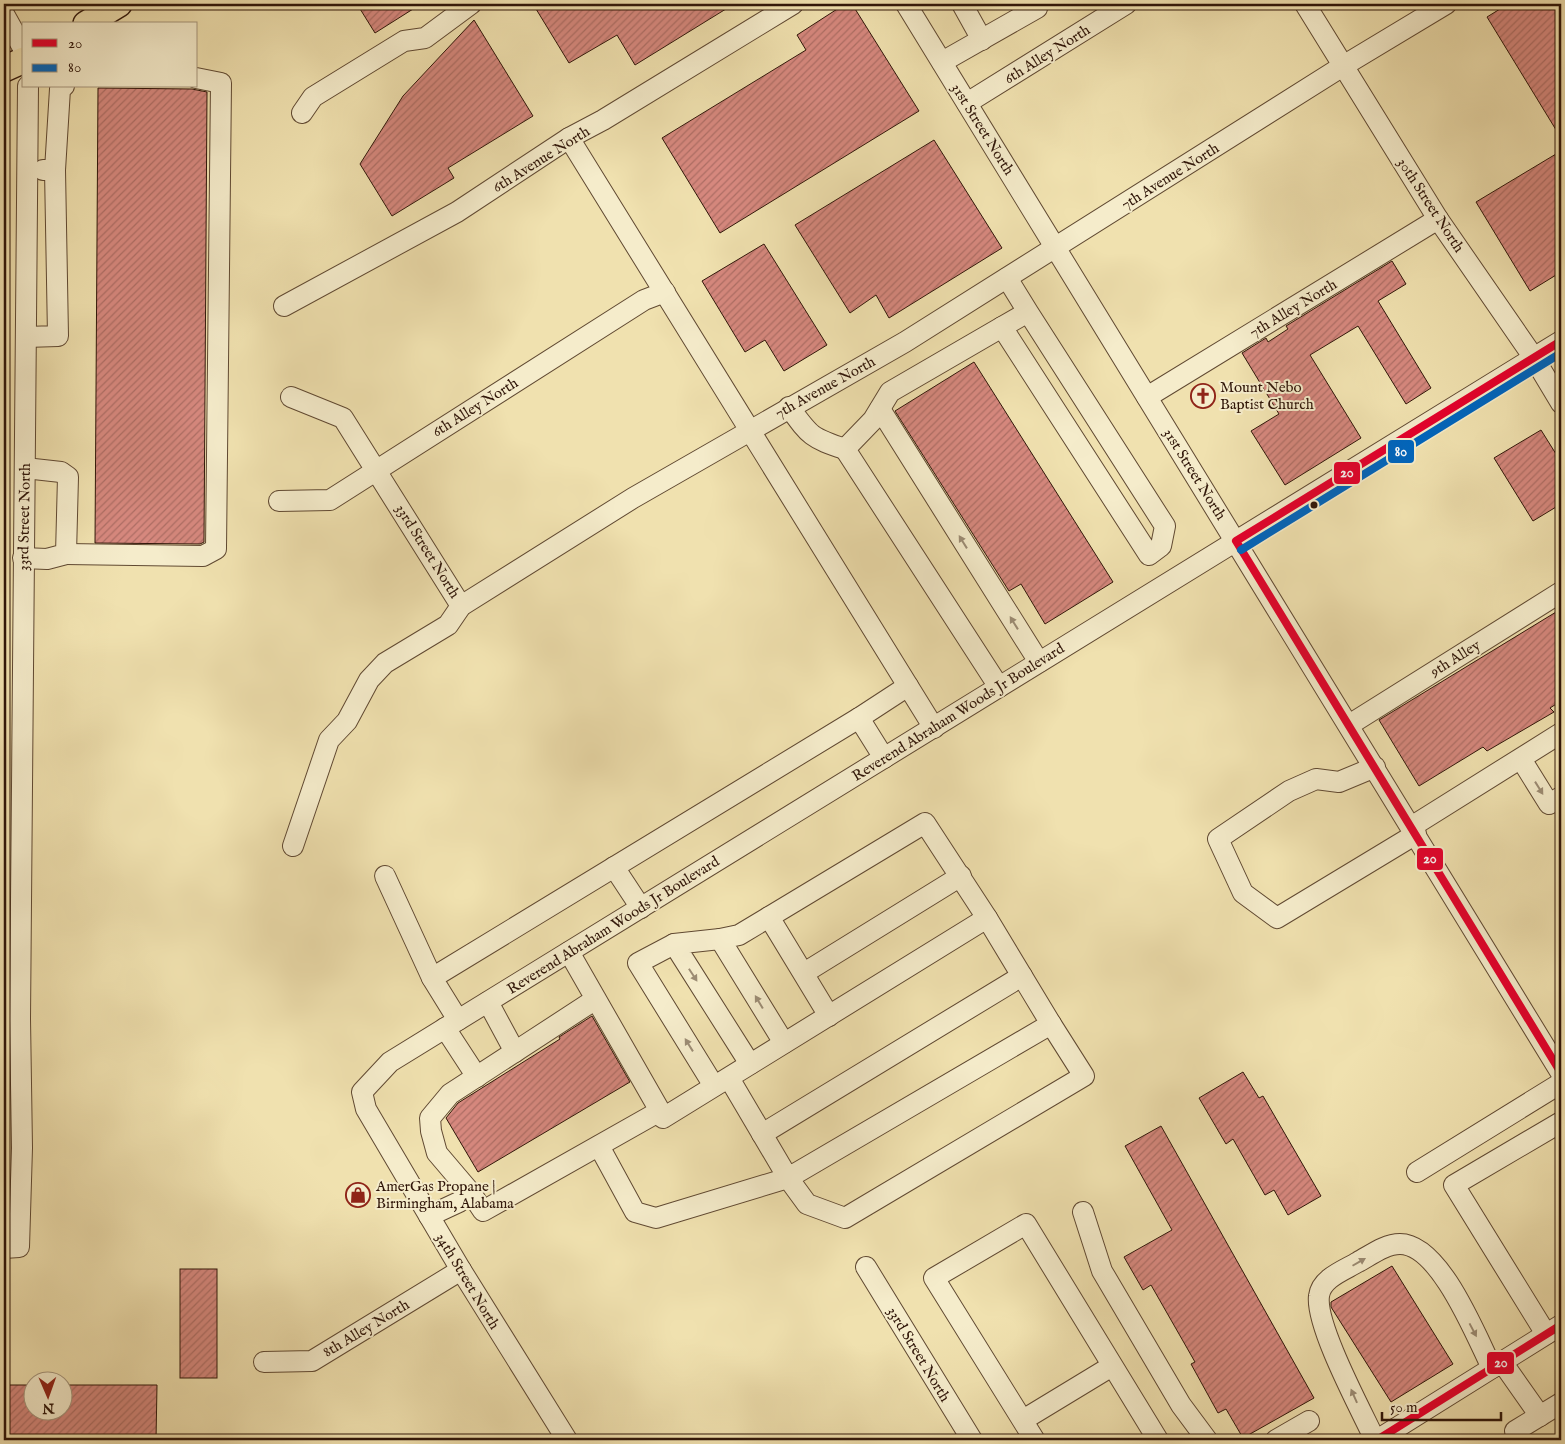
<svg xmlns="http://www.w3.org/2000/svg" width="1565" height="1444" font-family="'IM FELL English',serif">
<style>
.building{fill:url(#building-hatch);stroke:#301609}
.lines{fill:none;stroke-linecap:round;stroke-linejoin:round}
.minor-casing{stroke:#604932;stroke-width:22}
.major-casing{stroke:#301609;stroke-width:28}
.minor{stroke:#f5eccb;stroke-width:20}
.major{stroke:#f0e1af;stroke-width:25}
.bus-1-casing{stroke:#f5eccb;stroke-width:11}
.bus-2-casing{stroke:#f5eccb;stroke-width:11}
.bus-1{stroke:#e4002b;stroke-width:8}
.bus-2{stroke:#0065bd;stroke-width:8}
.oneway{fill:#9c8c74}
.bus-dot{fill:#301609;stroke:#f5eccb;stroke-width:2}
.labels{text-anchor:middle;stroke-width:4;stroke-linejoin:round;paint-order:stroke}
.street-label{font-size:15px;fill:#301609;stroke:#f5eccb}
.poi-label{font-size:15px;fill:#301609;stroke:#f5eccb;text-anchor:start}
.line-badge{stroke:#f5eccb;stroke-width:2}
.badge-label{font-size:14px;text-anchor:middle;font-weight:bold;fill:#fff}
</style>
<defs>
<pattern id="building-hatch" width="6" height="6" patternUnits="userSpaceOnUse" patternTransform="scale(1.25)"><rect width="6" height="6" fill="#d6887e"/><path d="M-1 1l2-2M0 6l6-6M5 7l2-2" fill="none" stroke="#ae6e65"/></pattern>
</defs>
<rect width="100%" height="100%" fill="#f0e1af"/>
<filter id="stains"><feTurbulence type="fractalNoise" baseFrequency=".004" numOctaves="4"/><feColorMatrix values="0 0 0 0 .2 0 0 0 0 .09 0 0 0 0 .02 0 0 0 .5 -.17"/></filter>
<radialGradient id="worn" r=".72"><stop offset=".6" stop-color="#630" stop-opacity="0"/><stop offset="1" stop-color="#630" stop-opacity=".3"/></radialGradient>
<g class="building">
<path d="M357,4h64l-46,29z"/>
<path d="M533,4h201l-99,61 -18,-30 -48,28z"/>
<path d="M845,4h7l67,107 -199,122 -58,-95 144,-88 -9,-15z"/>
<path d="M1508,4h53v134l-74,-121z"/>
<path d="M474,20l59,96 -85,52 6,10 -62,38 -32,-52 43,-68z"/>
<path d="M98,88l94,1 15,3 -3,450 -4,2 -105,-1z"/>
<path d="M934,140l68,108 -113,70 -13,-23 -26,18 -55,-88z"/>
<path d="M1561,151v121l-31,19 -54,-89z"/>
<path d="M764,244l63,101 -43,26 -19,-31 -20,12 -43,-71z"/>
<path d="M1392,261l14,23 -28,17 53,87 -25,16 -48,-78 -48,29 51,83 -76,47 -34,-54 28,-17 -37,-61 24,-15 2,4 20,-13 -2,-3z"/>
<path d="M974,362l139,220 -68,42 -24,-40 -12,7 -114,-180z"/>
<path d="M1541,430l20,32v42l-28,17 -39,-63z"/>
<path d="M1561,609v92l-11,7 4,4 -67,39 -4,-4 -64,39 -40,-66z"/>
<path d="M592,1016l38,66 -152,90 -32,-54 12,-15 102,-64 -1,-2z"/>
<path d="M1243,1072l16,26 4,-2 58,100 -33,19 -14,-25 -9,5 -32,-56 -7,5 -27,-46z"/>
<path d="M1161,1126l153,272 -71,40 -17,-29 -8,4 -27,-49 4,-2 -44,-77 -8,5 -19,-33 48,-27 -47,-84z"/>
<path d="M1392,1266l61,98 -62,38 -60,-95v-5z"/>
<rect x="180" y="1269" width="37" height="109"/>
<path d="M4,1385h28v27h30v-27h95l-1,55h-152z"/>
</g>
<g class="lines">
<defs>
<g id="minor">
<path d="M906,4l655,1069"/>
<path d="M962,4l20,36"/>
<path d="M1305,4l133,215 96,139 27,45"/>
<path d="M4,14l20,36"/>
<path d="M942,62l95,-54v-4"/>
<path d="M967,103l159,-99"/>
<path d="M302,113l11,-16 91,-56 21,-3 46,-34"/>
<path d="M569,138l365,590"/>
<path d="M43,170h12l5,-81 4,-3"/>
<path d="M1007,278l21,34 137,214 -4,20 -12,9 -147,-228 26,-15"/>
<path d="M284,306l173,-94 112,-74 34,-18 190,-116"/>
<path d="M26,337l32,-1 -3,-166"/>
<path d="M291,397l52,21 118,188"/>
<path d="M1147,397l291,-178"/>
<path d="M789,407c21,29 22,31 56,42"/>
<path d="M880,409l159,253"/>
<path d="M279,501l51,-1 314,-200 21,-8"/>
<path d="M66,554l137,2 13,-7 5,-466 -25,-5"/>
<path d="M23,558l24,1 19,-5 2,-77 -7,-5 -36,-4"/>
<path d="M999,687l-154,-238 28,-29 17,-28 112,-65"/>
<path d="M859,718l49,-32"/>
<path d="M1349,725l212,-133"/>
<path d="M1521,759l28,45 12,-7"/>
<path d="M1375,767l-36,15 -23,-3 -27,12 -71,48 25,54 34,25 139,-84"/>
<path d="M1411,827l150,-94"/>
<path d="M293,846l36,-106 18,-19 22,-41 16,-17 63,-38 13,-19 172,-108 272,-156 438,-276 103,-62"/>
<path d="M614,867l27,41"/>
<path d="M385,876l47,102"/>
<path d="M769,917l-30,18 -19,4 64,104"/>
<path d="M720,939l-46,5 76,120"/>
<path d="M674,944l-36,19 76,123"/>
<path d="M569,952l91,159 -177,100 -12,-18 -34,-40 -6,-22 -1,-13 20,-24 146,-95"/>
<path d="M804,973l157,-97"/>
<path d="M488,1002l27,50"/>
<path d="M829,1016l-60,-99 156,-94 62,95"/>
<path d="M458,1020l-26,-42 427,-260 25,40"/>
<path d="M445,1028l32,49"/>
<path d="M660,1111l3,7 324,-200 64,106 -263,154 -59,-100"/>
<path d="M762,1134l260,-158"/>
<path d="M599,1146l36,66 21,6 132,-40 19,26 38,14 239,-142 -33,-52"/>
<path d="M1417,1172l144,-89"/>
<path d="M1083,1212l19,59 79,134 26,35"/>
<path d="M429,1216l30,-14 12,-9"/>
<path d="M4,1248l15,-1 3,-99 -2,-129 8,-933"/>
<path d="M866,1267l106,173"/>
<path d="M1546,1334l-92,-149 107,-63"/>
<path d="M264,1362l48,-1 149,-91"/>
<path d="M1502,1362l38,54"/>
<path d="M1023,1420l89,-54"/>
<path d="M567,1440l-106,-170 -95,-161 -4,-17 28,-30 1171,-721"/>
<path d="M1031,1440l3,-1 -100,-161 92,-54 132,216"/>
<path d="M1276,1440l33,-19"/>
<path d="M1375,1440c-14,-30 -60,-115 -56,-144 2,-18 26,-26 39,-34 13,-7 27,-18 42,-18 40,0 76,92 92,124"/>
<path d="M1377,1440l184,-115"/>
<path d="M1521,1440l-6,-9 46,-28"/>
</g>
<g id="major">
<path d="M86,24l33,-20"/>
<path d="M4,69l20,-9"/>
</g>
</defs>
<use href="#minor" class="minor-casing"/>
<use href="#major" class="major-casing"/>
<use href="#minor" class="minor"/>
<use href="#major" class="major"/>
<defs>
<g id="bus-1">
<path d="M1561,341l-325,200 325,532"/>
<path d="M1377,1440l184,-115"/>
</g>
<path id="bus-2" d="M1241,550l320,-197"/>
</defs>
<use href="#bus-1" class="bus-1-casing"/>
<use href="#bus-2" class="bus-2-casing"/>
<use href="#bus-1" class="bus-1"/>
<use href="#bus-2" class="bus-2"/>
</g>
<defs><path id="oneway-solid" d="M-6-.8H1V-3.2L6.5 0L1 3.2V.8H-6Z" transform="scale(1.25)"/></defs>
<g class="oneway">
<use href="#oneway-solid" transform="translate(963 542) rotate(-122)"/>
<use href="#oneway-solid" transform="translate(1014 623) rotate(-122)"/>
<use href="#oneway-solid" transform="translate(1539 788) rotate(58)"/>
<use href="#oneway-solid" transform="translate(693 975) rotate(57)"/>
<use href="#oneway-solid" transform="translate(759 1002) rotate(-121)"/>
<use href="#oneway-solid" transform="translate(689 1045) rotate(-122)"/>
<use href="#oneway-solid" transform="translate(1359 1262) rotate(-30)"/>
<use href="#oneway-solid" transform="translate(1473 1330) rotate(62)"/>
<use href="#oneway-solid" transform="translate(1354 1396) rotate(-114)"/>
</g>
<defs>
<symbol id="church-ring" viewBox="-11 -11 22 22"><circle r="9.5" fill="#f5eccb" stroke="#8f2418" stroke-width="1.5"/><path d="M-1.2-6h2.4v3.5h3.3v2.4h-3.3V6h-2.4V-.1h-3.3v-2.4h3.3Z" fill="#8f2418"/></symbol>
<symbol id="shop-ring" viewBox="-11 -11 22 22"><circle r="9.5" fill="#f5eccb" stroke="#8f2418" stroke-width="1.5"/><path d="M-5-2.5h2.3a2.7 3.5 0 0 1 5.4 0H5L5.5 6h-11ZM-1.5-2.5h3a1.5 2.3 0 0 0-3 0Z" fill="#8f2418"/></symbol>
</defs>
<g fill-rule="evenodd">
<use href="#church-ring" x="1189" y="382" width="28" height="28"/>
<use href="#shop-ring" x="344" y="1181" width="28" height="28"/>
</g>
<circle class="bus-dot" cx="1314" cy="505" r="4.5"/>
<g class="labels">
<g class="street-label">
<text transform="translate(1047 54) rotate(-32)" y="5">6th Alley North</text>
<text transform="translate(983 129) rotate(58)" y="5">31st Street North</text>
<text transform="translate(541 159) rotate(-32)" y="5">6th Avenue North</text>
<text transform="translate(1170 176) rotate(-32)" y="5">7th Avenue North</text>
<text transform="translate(1431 205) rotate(57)" y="5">30th Street North</text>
<text transform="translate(1293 308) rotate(-31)" y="5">7th Alley North</text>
<text transform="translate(825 387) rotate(-29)" y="5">7th Avenue North</text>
<text transform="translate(475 407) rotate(-32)" y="5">6th Alley North</text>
<text transform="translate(1195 474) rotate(58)" y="5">31st Street North</text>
<text transform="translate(24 517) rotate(-89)" y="5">33rd Street North</text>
<text transform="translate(428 551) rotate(58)" y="5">33rd Street North</text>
<text transform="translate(1455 658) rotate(-32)" y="5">9th Alley</text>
<text transform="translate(958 712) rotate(-32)" y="5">Reverend Abraham Woods Jr Boulevard</text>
<text transform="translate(613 925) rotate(-32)" y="5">Reverend Abraham Woods Jr Boulevard</text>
<text transform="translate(468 1281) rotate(59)" y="5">34th Street North</text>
<text transform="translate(366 1328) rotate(-31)" y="5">8th Alley North</text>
<text transform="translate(919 1354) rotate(59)" y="5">33rd Street North</text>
</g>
<g class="poi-label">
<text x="1220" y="392">Mount Nebo<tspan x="1220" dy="17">Baptist Church</tspan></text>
<text x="376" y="1191">AmerGas Propane |<tspan x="376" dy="17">Birmingham, Alabama</tspan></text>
</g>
</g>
<g class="line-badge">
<rect x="1387" y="439" width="28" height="25" rx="5" fill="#0065bd"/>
<rect x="1333" y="461" width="28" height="24" rx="5" fill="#e4002b"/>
<rect x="1416" y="847" width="28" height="24" rx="5" fill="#e4002b"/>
<rect x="1486" y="1351" width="29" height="24" rx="5" fill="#e4002b"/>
</g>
<g class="badge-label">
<text x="1401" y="456">80</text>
<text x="1347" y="477">20</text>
<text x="1430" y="863">20</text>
<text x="1501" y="1367">20</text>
</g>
<rect width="1565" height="1444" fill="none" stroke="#f0e1af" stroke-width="20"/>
<rect x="5" y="5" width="1555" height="1434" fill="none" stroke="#301609" stroke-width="2.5"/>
<rect x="10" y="10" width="1545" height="1424" fill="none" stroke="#301609"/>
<rect x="22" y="22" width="175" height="65" fill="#f5eccb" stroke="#a6967d"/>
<rect x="32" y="39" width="25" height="8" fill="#e4002b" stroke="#a6967d"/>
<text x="68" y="48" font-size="15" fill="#301609">20</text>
<rect x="32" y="64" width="25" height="8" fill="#0065bd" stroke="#a6967d"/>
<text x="68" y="72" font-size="15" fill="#301609">80</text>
<g transform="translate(48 1396) rotate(178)"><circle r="24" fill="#f5eccb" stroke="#a6967d"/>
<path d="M0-4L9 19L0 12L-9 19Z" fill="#8f2418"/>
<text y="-8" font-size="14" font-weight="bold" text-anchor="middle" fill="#301609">N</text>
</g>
<path d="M1382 1412v8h119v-8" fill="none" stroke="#301609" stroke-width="2.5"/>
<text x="1390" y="1412" font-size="15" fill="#301609" stroke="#f5eccb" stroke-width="4" paint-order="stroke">50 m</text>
<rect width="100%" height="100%" filter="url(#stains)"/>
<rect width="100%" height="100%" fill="url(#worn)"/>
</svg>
